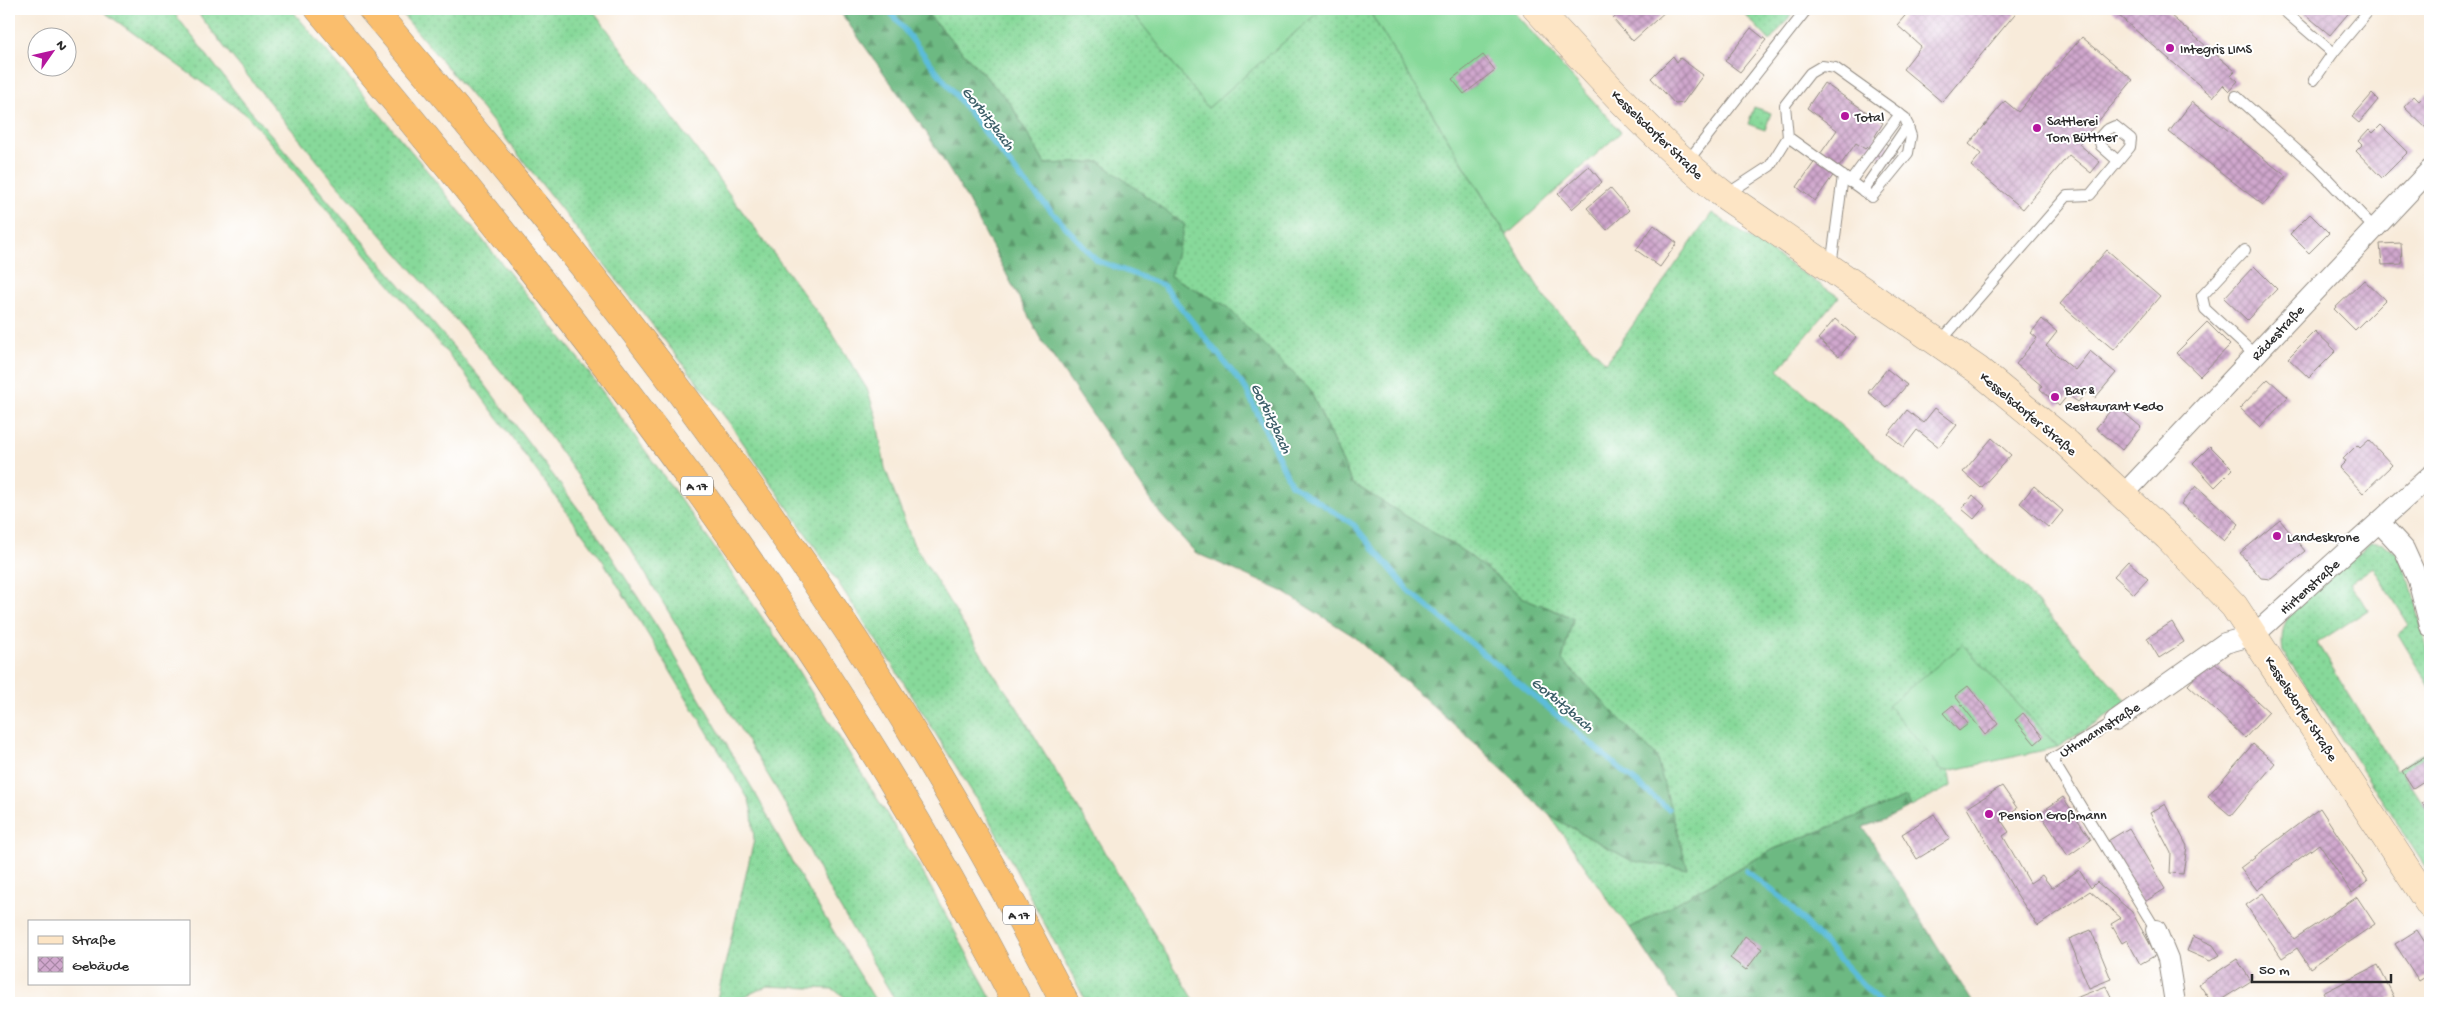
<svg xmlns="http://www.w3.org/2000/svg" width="2439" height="1012" font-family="'Gochi Hand',sans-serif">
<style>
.grass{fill:url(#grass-dots);stroke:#598262}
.forest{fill:url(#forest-firs);stroke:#4c7256}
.garden{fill:#87d99a;stroke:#598262}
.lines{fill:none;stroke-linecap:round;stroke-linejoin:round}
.stream{stroke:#5bbcda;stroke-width:5.5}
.building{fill:url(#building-cross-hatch)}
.service-casing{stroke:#928b82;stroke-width:12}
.minor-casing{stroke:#928b82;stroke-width:22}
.secondary-casing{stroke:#928b82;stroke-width:29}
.motorway-casing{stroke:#928b82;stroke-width:29}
.service{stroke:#fff;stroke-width:10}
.minor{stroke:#fff;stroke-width:20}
.secondary{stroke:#fde5c5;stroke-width:28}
.motorway{stroke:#fabe6d;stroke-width:28}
.poi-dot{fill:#b5179e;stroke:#fff;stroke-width:2}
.labels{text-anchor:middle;stroke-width:4;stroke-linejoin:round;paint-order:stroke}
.shield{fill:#fff;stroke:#6b6b6b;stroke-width:1}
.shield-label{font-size:12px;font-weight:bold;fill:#2b2b2b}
.poi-label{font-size:14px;fill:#2b2b2b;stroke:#fff;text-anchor:start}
.street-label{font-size:14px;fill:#2b2b2b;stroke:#fff}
.water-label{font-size:15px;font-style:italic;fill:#3c5e68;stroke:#fff}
</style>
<defs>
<pattern id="grass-dots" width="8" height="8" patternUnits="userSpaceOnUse" patternTransform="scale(1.25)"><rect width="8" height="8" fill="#87d99a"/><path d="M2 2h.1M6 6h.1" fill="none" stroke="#75ba85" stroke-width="1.8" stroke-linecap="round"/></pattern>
<pattern id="forest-firs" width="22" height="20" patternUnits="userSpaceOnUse" patternTransform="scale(1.25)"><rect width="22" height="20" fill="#6db982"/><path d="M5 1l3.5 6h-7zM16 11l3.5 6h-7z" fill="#5a976b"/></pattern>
<pattern id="building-cross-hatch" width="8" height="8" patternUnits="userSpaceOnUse" patternTransform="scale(1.25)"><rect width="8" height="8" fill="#d0a7cd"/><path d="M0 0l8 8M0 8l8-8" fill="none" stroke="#a988a7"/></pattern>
</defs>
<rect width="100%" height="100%" fill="#fff"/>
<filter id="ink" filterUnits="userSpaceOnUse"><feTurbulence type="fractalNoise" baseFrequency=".02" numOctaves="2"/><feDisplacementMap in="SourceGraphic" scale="10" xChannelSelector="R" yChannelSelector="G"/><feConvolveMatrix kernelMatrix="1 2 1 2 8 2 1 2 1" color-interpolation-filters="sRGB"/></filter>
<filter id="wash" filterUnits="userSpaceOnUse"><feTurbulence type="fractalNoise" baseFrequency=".0096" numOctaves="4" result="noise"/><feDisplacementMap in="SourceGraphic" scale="20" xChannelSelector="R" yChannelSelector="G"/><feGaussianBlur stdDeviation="1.12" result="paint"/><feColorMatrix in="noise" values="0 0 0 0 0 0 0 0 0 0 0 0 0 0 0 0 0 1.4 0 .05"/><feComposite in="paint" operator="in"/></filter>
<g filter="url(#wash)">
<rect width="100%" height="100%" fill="#f8ebda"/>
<g class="grass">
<path d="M100,9h71l73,94 236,275 115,153 68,105 96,164 39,73 79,130h-27l-4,-5 -13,-9 -66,-3 -37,17h-14l38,-163 -2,-27 -3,-13 -146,-239 -138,-187 -218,-259z"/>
<path d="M195,9h96l125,148 165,205 108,149 103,150 127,205 75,137h-97l-66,-110 -49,-95 -151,-248 -119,-166 -183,-209 -100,-122z"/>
<path d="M398,9h194l239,322 36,58 9,27 9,52 28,75 82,133 20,28 181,299h-109l-100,-187 -83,-133 -91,-139 -85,-123 -240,-305z"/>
<path d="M923,9h207l78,99 114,-99h46l177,289 61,65 106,-150 127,84 -61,73 245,217 105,115 -70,45 -95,-102 -21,125 7,1 2,15 -40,21 -5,-10 -132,52 -144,79 -15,-18 -65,-94 82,45 24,-105 -94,-96 11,-42 -49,-20 -58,-45 -114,-70 -42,-93 -84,-84 -56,-30 -70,-114 -55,2 -35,-61z"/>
<path d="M1740,9h56l-26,32z"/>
<path d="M1754,107l17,6 -6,17 -17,-6z"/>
<path d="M2371,542l13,2 13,10 13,28 20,78v27l-32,-53 11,-9 -36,-58 -23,16 18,27 -51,33 79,127 34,-21v4l-28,19 28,43v59l-102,-157 -45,-65c-2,-14 -1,-25 6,-37z"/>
</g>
<g class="forest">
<path d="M838,9h85l87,94 35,61 55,-2 85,63 -15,51 56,30 84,84 42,93 114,70 58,45 49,20 -11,42 94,96 32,113 -56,-8 -82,-45 -75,-73 -120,-106 -73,-46 -86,-38 -35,-38 -121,-177 -74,-141 -40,-65z"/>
<path d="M1906,797l5,10 -27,13 -21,7 110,176h-293l-50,-75 144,-79z"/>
</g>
<g class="garden">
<path d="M1130,9h192l-114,99z"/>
<path d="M1368,9h143l110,123 -114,103z"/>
<path d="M1963,645l95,102 -109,24 -7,-1 -54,-65z"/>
</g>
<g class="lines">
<g class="stream">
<path d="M888,9l133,169 75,82 67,25 83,104 45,95 63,41 54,65 260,219"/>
<path d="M1746,871l36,27 98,105"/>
</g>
</g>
<g id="blocks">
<g class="building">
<path d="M1624,9h44l-35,32 -20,-22z"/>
<path d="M1911,9h108l-77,93 -39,-33 18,-23 -24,-21z"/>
<path d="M2111,9h52l72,62 -4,4 7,6 -9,10 -6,-6 -10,12z"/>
<path d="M2299,9h53l-22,26z"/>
<path d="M1751,28l15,12 -26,32 -15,-11z"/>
<path d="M2082,37l51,43 -54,64 21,18 -9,11 -22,-18 -46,54 -52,-43 10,-12 -12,-10 36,-43 13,11z"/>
<path d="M1483,55l12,15 -31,24 -12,-15z"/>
<path d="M1673,56l4,6 3,-4 23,17 -20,28 -8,1 -24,-26z"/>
<path d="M1824,83l59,40 -8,13 23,16 -9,12 -22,-17 -2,2 -9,-6 -41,58 -18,-14 40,-57 -30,-22z"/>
<path d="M2427,93l3,3v30l-3,3 -23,-22 10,-11 5,5z"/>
<path d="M2372,94l6,6 -19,23 -7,-6z"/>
<path d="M2192,102l94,74 -23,29 -94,-73z"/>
<path d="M2381,125l27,27 -26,26 -26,-27 6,-6 -4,-4 11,-12 4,4z"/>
<path d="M1589,166l13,16 -30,27 -14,-15z"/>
<path d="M1610,188l19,22 -22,20 -20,-22z"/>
<path d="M2310,214l19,19 -20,20 -19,-19z"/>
<path d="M1654,225l23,18 -17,24 -24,-17z"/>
<path d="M2401,243l1,21 -20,1 -2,-21z"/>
<path d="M2107,250l53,46 -46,54 -54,-46z"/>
<path d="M2254,266l23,23 -30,31 -23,-22z"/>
<path d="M2364,280l21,20 -30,30 -21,-21z"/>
<path d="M1835,319l21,18 -17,20 -21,-18z"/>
<path d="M2042,319l15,13 -11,14 29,24 15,-19 26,22 -21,25 -8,-6 -9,10 -10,-7 -9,11 -19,-17 2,-3 -26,-22 21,-26 -6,-5z"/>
<path d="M2207,322l23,23 -30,31 -24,-23z"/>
<path d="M2315,331l21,20 -27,27 -21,-20z"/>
<path d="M1887,369l20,16 -20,23 -19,-16z"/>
<path d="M2268,379l20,18 -28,30 -20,-19z"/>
<path d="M2115,405l26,22 -19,23 -26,-22z"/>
<path d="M1935,408l22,17 -18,22 -22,-17 -13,17 -16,-13 19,-24 16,13z"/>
<path d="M1992,438l19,17 -30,33 -18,-16z"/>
<path d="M2369,440l23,25 -29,28 -24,-25 7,-7 -3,-2 14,-14 3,3z"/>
<path d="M2210,446l23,23 -18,18 -22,-24z"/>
<path d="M2034,486l29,25 -14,17 -29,-25z"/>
<path d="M2196,486l43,38 -15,17 -43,-37z"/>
<path d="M1973,495l12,11 -11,13 -12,-10z"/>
<path d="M2280,520l25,31 -34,28 -10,-1 -21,-25z"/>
<path d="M2128,561l20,18 -14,15 -20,-18z"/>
<path d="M2172,622l12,20 -25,16 -12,-20z"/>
<path d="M2211,659l58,53 -24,26 -57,-53z"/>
<path d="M1968,686l30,38 -13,11 -30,-39z"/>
<path d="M1953,705l15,19 -9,7 -16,-18z"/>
<path d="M2023,713l20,24 -8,7 -20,-24z"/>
<path d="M2253,744l22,19 -44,53 -23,-20z"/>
<path d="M2430,753v24l-17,11 -11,-17z"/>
<path d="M2002,786l15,22 -16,12 8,12 -6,4 27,47 12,-8 10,13 27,-18 12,18 6,-6 35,30 24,43 -16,9 -13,-24 -5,3 -11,-19 10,-6 -31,-27 -52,35 -22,-33 -49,-85z"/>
<path d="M2063,797l28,43 -23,16 -28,-43z"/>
<path d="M2430,797v18l-8,-12z"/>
<path d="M2165,804l22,42 -4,28 -13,-1 1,-20 -21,-40z"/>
<path d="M2320,808l48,73 -16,12 -33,-49 -62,46 -17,-22z"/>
<path d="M1934,814l16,25 -33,20 -15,-25z"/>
<path d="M2129,828l36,61 -22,14 -37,-61z"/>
<path d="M2263,893l31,46 63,-42 18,27 -65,44 -13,-20 -15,10 -36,-53z"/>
<path d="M2091,930l20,49 -22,9 -20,-49z"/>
<path d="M2417,930l13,20v24l-11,7 -24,-37z"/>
<path d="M1745,936l17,13 -16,21 -16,-12z"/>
<path d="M2193,936l20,9 7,10 -10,6 -23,-10z"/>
<path d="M2237,959l14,22 -35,22h-4l-13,-19z"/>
<path d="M2378,965l16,32 -13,6h-52l-6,-10z"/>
<path d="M2106,986l8,17h-51z"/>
</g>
</g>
</g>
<g filter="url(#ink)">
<use href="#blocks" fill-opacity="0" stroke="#928b82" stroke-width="1"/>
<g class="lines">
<defs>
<g id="service">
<path d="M2282,9l51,44 37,-44"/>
<path d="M2314,80l19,-27"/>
<path d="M2236,96l83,74 56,59"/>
<path d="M1687,162l120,-153"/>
<path d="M1850,182l50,-68"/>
<path d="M1863,191l45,-66"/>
<path d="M1727,194l43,-28 18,-29 -3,-32 25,-32 12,-7 13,2 70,50 6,18 -3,17 -36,44 -84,-60"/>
<path d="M2245,250l-43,46 3,13 50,46"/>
<path d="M1831,267l12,-91"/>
<path d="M1940,342l127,-146 23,-1 40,-48 1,-8 -16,-13 -9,4 -7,8 2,8 17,15"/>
<path d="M2115,721l-63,38 104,171"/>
</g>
<g id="minor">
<path d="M2123,495l307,-325"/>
<path d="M2380,523l24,26 14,31 12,46"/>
<path d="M2115,721l110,-78 29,-8 176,-159"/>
<path d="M2156,930l12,29 7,44"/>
</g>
<path id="secondary" d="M1537,9c60,65 118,132 187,186l254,175 83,68 107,99 66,69 196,299"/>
<g id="motorway">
<path d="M319,9c263,313 510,629 698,994"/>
<path d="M372,9c126,149 250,300 364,459 123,169 233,349 329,535"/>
</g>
</defs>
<use href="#service" class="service-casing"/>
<use href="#minor" class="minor-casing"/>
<use href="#secondary" class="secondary-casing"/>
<use href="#motorway" class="motorway-casing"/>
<use href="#service" class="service"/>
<use href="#minor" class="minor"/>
<use href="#secondary" class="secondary"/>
<use href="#motorway" class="motorway"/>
</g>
</g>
<g class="poi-dot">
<circle cx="2170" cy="48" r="5"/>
<circle cx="1845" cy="116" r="5"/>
<circle cx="2037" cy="128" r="5"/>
<circle cx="2055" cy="397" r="5"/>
<circle cx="2277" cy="536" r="5"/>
<circle cx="1989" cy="814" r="5"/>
</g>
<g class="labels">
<g class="shield">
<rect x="681" y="476.5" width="32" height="19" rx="4"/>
<rect x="1003" y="905.5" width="32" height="19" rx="4"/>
</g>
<g class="shield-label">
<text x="697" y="490">A 17</text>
<text x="1019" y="919">A 17</text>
</g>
<g class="poi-label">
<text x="2180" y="53">Integris LIMS</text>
<text x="1855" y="121">Total</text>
<text x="2047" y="125">Sattlerei<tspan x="2047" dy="16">Tom Büttner</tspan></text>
<text x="2065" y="394">Bar &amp;<tspan x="2065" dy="16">Restaurant Kedo</tspan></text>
<text x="2287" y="541">Landeskrone</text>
<text x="1999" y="819">Pension Großmann</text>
</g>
<g class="street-label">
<text transform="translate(1658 134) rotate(44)" y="5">Kesselsdorfer Straße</text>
<text transform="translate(2277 332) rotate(-47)" y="5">Rädestraße</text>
<text transform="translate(2029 413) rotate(40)" y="5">Kesselsdorfer Straße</text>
<text transform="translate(2309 586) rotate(-42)" y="5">Hirtenstraße</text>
<text transform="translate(2302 708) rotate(57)" y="5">Kesselsdorfer Straße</text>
<text transform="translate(2099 729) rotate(-32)" y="5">Uthmannstraße</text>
</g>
<g class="water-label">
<text transform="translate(989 118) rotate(52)" y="5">Gorbitzbach</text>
<text transform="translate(1272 418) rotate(64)" y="5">Gorbitzbach</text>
<text transform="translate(1563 704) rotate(40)" y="5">Gorbitzbach</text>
</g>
</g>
<rect width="2439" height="1012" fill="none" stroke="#fff" stroke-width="30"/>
<rect x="28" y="920" width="162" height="65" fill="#ffffff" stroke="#aaaaaa"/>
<rect x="38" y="936" width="25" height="8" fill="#fde5c5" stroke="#aaaaaa"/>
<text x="72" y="944" font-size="15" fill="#2b2b2b">Straße</text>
<rect x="38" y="957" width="25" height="15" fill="url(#building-cross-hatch)" stroke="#aaaaaa"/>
<text x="72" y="970" font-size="15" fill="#2b2b2b">Gebäude</text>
<g transform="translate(52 52) rotate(56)"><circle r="24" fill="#ffffff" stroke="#aaaaaa"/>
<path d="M0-4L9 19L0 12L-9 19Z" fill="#b5179e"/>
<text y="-8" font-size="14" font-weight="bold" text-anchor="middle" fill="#2b2b2b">N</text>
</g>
<path d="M2252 974v8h139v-8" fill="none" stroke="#2b2b2b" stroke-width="2.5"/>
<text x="2259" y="974" font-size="15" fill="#2b2b2b" stroke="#ffffff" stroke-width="4" paint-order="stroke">50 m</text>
</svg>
